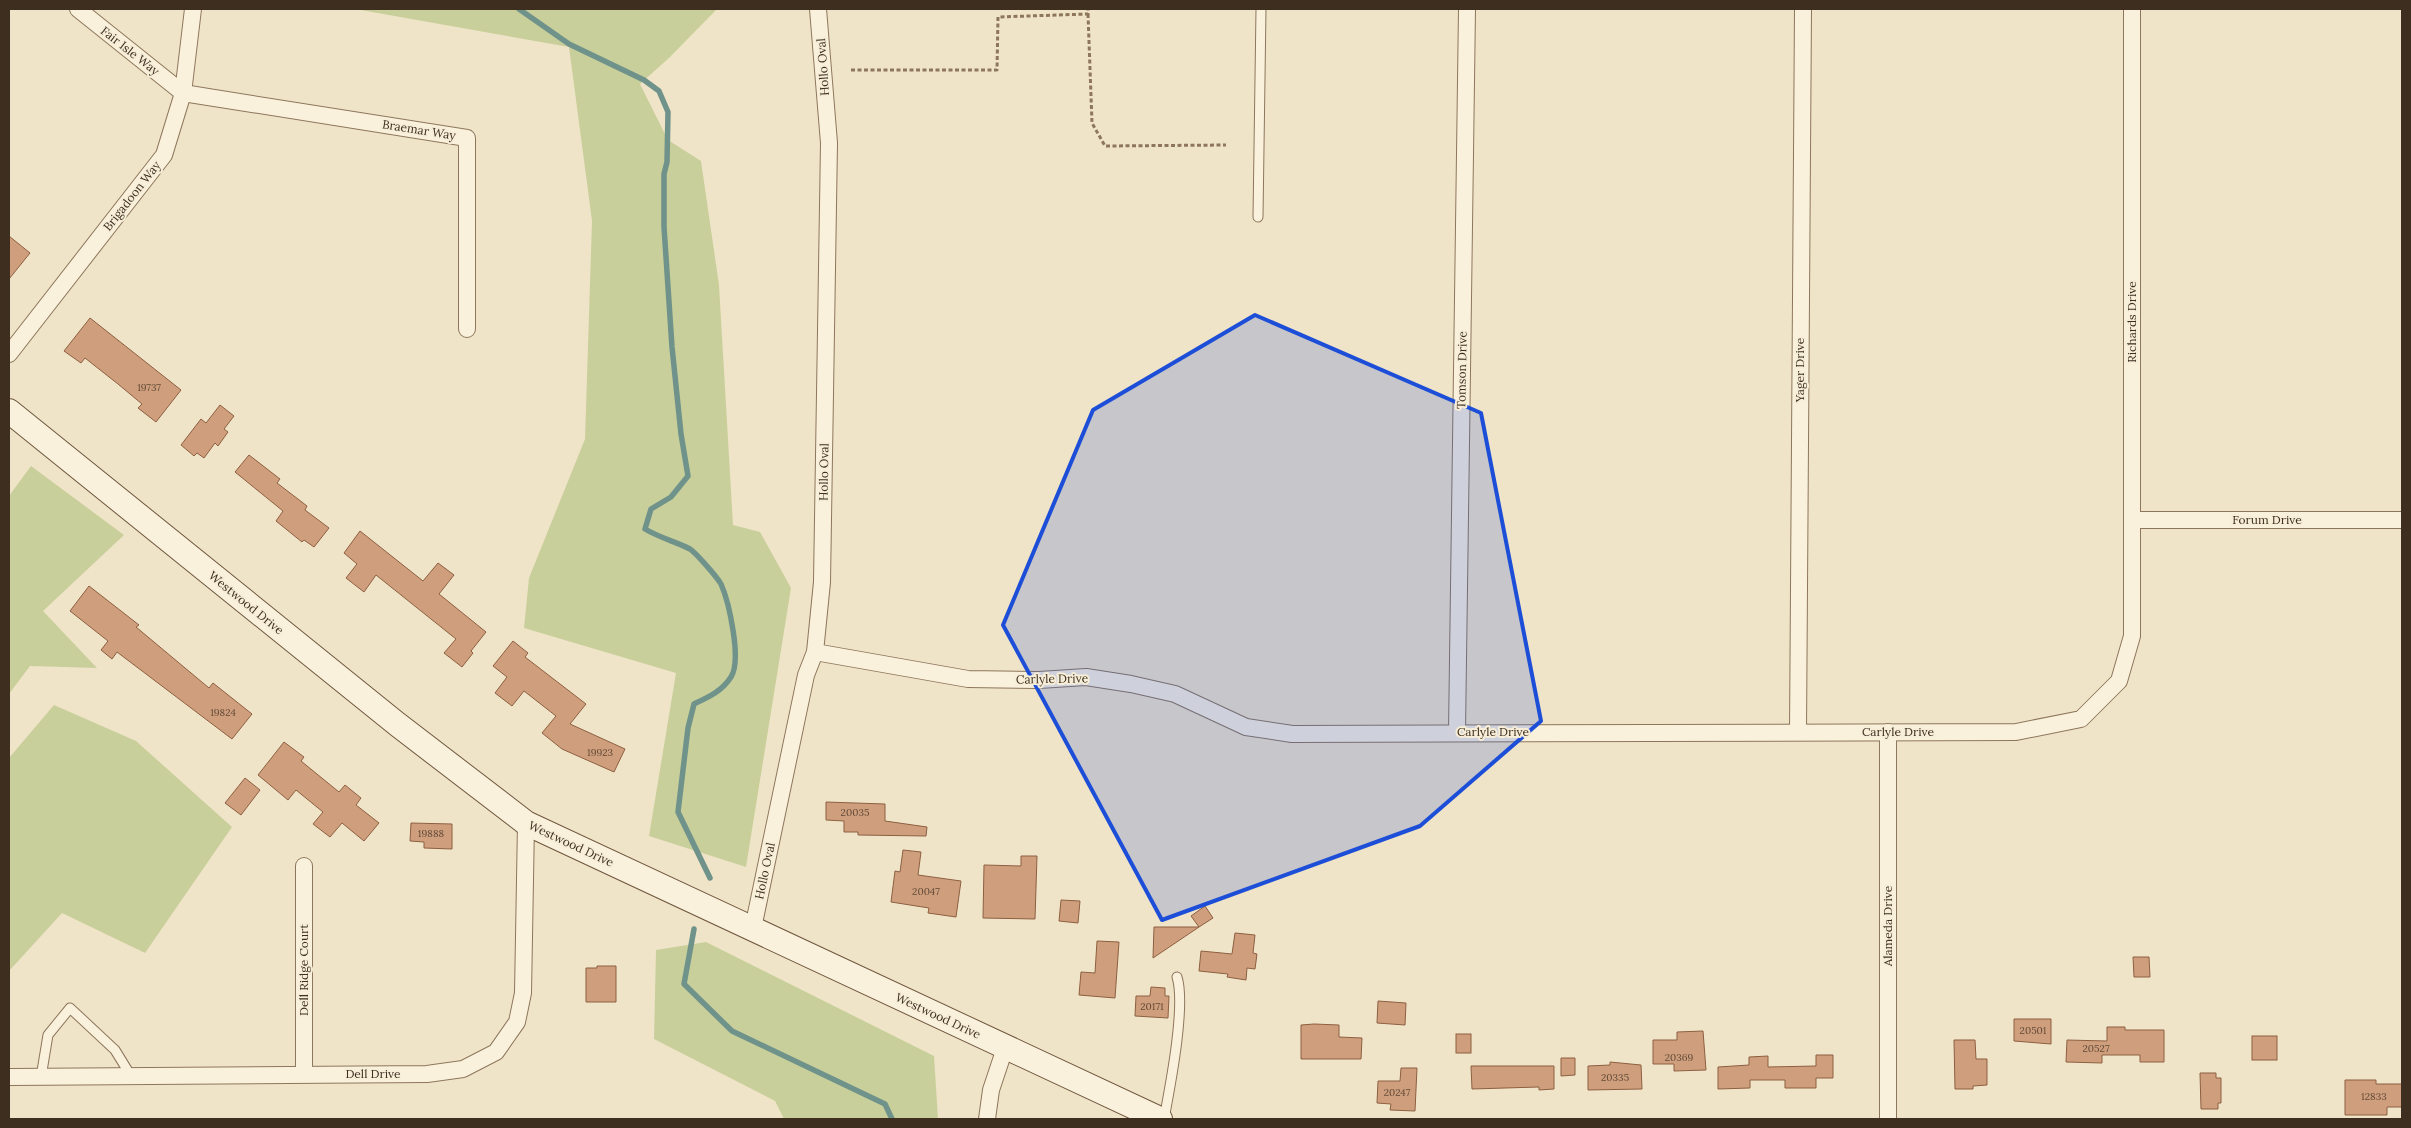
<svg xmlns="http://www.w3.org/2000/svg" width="2411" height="1128" font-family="Lora,serif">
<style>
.green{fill:#c9cf9b}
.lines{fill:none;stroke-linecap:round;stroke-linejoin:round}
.stream{stroke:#6f938a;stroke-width:5.5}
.building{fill:#cf9f7d;stroke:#8d5f41}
.lane-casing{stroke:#8d765c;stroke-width:11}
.street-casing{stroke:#8d765c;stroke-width:18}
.secondary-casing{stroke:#6f573f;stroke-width:26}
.path{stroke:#8d765c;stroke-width:3;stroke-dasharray:4 2.5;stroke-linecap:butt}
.lane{stroke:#faf1dc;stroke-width:9}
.street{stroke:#faf1dc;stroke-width:16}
.secondary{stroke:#faf1dc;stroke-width:24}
.marked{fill:#1d4ed8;fill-opacity:0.2;stroke:#1d4ed8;stroke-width:4;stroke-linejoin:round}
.labels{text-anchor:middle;stroke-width:4;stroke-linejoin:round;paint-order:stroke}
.number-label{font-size:10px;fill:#624a37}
.street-label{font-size:12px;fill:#3d2e20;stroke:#f7eed8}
</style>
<rect width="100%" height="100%" fill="#f0e4c8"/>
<g class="green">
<path d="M355,9h362l-47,48 -30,27 28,56 33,21 18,124 14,240 27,7 31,56 -45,279 -97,-31 27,-163 -152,-45 5,-50 56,-139 7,-218 -23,-174z"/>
<path d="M31,466l93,69 -81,76 54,57 -67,-2 -21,28v-198z"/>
<path d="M54,705l82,36 96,86 -87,126 -83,-40 -53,58v-213z"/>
<path d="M706,942l228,114 4,63h-154l-9,-18 -121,-62 2,-89z"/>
</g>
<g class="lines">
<g class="stream">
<path d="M519,9l50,35 75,36 15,11 9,21 -1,50 -3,12v53l8,120 9,87 7,42 -17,21 -20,12 -6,20c15,9 32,13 45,20 6,4 27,28 31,35 8,18 21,76 10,93 -9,14 -22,20 -37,27l-6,24 -10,84 32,66"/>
<path d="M694,929l-10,55 48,47 153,73 7,15"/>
</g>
</g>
<g class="building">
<path d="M9,236l21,17 -21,26z"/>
<path d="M90,318l91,72 -25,32 -18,-14 4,-4 -24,-20 -33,-26 -4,5 -17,-12z"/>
<path d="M220,405l14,11 -10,13 4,3 -10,14 -3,-3 -11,15 -7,-5 -3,3 -13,-11 20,-26 5,4z"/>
<path d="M249,455l31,24 -3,4 30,23 -2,4 24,18 -15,19 -10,-7 -2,2 -26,-21 7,-10 -48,-39z"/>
<path d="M360,531l63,50 15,-18 16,12 -15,19 47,38 -15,19 2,2 -11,14 -18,-14 12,-14 -80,-64 -12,17 -18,-14 11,-14 -13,-11z"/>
<path d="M89,586l50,39 -3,2 73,61 4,-5 39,31 -20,25 -115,-87 -5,7 -11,-9 7,-9 -38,-30z"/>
<path d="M513,641l15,12 -3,4 61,47 -16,20 55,25 -11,23 -52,-23 -20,-16 14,-17 -32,-25 -12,15 -17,-13 12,-16 -14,-11z"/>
<path d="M284,742l20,15 -3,4 38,31 6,-7 16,13 -5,7 23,18 -15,18 -22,-18 -12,14 -17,-13 10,-12 -27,-22 -8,10 -30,-25z"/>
<path d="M245,778l15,12 -19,25 -16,-12z"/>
<path d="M826,802l59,2v17l42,6 -1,9 -68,-1v-3h-14v-11l-18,-1z"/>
<path d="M411,823l41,1v25l-28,-1v-6l-14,-1z"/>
<path d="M903,850l18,2 -3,23 43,6 -5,36 -28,-4 1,-5 -38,-6 4,-31 5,1z"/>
<path d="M1021,856h16l-2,63 -52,-1 1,-53 37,1z"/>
<path d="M1061,900l19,1 -2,22 -19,-2z"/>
<path d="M1205,906l8,12 -14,9 -8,-11z"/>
<path d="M1154,927h45l-46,31z"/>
<path d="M1235,933l20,2 -2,18 4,1 -2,15 -8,-1 -1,12 -19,-3 1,-3 -29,-3 2,-20 31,3z"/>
<path d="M1097,941l22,1 -4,56 -36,-3 2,-23 14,1z"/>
<path d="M2133,957h16l1,20h-16z"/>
<path d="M597,966h19v36h-30v-34h11z"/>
<path d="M1151,987l14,1v8h4l-1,22 -33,-2 1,-20h14z"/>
<path d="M1378,1001l28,2 -1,22 -28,-2z"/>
<path d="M2014,1019h37v25l-37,-3z"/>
<path d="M1314,1024l25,1v12l23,1 -1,21h-60v-34z"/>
<path d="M2107,1027h18v3h39v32h-24v-7h-38v8l-36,-1 1,-22 40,1z"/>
<path d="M1703,1031l3,39 -32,1v-7h-21v-24h24v-8z"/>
<rect x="1456" y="1034" width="15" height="19"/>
<rect x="2252" y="1036" width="25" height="24"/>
<path d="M1954,1040h21l1,19h11v26l-14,1v3h-18z"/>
<path d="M1816,1055h17v23h-17v10h-31v-8h-35v8l-32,1v-22l31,-2v-8l19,-1v11l48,-1z"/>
<path d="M1561,1058h14v17l-14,1z"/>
<path d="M1610,1062l31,3 1,24 -54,1v-24l22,-1z"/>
<path d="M1471,1066h83v23l-15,1v-3l-67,2z"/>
<path d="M1401,1068h16l-2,43 -25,-1 1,-6 -14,-1 1,-22h22z"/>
<path d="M2200,1073h16v5h5v25h-3v6h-17z"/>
<path d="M2345,1080h31v4h26v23h-15v8h-42z"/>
</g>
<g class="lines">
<defs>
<g id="lane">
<path d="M1258,217l3,-208"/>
<path d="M41,1077l7,-42 22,-27 45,42 16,26"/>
<path d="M1164,1119c6,-32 22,-113 13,-142"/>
</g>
<g id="street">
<path d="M78,9l105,84 284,45v191"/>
<path d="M9,354l155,-199 19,-62 10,-84"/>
<path d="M2132,520h270"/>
<path d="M815,652l153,27 71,1 47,-3 45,7 44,10 71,33 46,7 724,-2 65,-13 38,-38 13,-45v-627"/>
<path d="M1457,732l10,-723"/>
<path d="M1798,732l5,-723"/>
<path d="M1888,732v387"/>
<path d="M304,866v208"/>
<path d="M753,928l53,-253 9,-23 7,-70 7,-439 -11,-134"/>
<path d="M9,1077l418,-3 36,-5 33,-17 21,-30 6,-29 3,-170"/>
<path d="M987,1119l4,-29 14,-42"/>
</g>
<path id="secondary" d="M9,411l388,313 129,99 634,296"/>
</defs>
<use href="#lane" class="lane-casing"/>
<use href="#street" class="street-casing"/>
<use href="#secondary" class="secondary-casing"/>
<g class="path">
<path d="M1088,14l4,109 13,23 121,-1"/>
<path d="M851,70h146l1,-53 90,-3v-5"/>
</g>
<use href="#lane" class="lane"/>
<use href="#street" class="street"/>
<use href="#secondary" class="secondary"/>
</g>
<path class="marked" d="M1255,315l226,98 60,308 -121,105 -258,94 -159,-295 90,-215z"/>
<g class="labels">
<g class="number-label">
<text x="149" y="391">19737</text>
<text x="223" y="716">19824</text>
<text x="600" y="756">19923</text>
<text x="855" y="816">20035</text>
<text x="431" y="837">19888</text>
<text x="926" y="895">20047</text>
<text x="1152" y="1010">20171</text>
<text x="2033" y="1034">20501</text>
<text x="2096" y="1052">20527</text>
<text x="1679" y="1061">20369</text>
<text x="1615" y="1081">20335</text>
<text x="1397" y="1096">20247</text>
<text x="2374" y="1100">12833</text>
</g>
<g class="street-label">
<text transform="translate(130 51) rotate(38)" y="4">Fair Isle Way</text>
<text transform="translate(823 67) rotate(-94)" y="4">Hollo Oval</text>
<text transform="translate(419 130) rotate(9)" y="4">Braemar Way</text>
<text transform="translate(132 196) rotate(-52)" y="4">Brigadoon Way</text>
<text transform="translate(2132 322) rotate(-90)" y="4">Richards Drive</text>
<text transform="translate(1462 370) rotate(-89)" y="4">Tomson Drive</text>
<text transform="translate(1800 370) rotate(-90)" y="4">Yager Drive</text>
<text transform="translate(824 472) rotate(-89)" y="4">Hollo Oval</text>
<text x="2267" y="524">Forum Drive</text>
<text transform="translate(246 603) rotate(39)" y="4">Westwood Drive</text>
<text transform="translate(1052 679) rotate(-1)" y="4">Carlyle Drive</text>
<text x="1493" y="736">Carlyle Drive</text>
<text x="1898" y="736">Carlyle Drive</text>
<text transform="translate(571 844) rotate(25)" y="4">Westwood Drive</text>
<text transform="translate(765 871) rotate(-78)" y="4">Hollo Oval</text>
<text transform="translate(1888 926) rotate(-90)" y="4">Alameda Drive</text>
<text transform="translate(304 970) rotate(-90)" y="4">Dell Ridge Court</text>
<text transform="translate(938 1016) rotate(25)" y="4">Westwood Drive</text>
<text x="373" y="1078">Dell Drive</text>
</g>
</g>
<rect width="2411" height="1128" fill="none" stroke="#3d2e20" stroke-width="20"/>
</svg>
